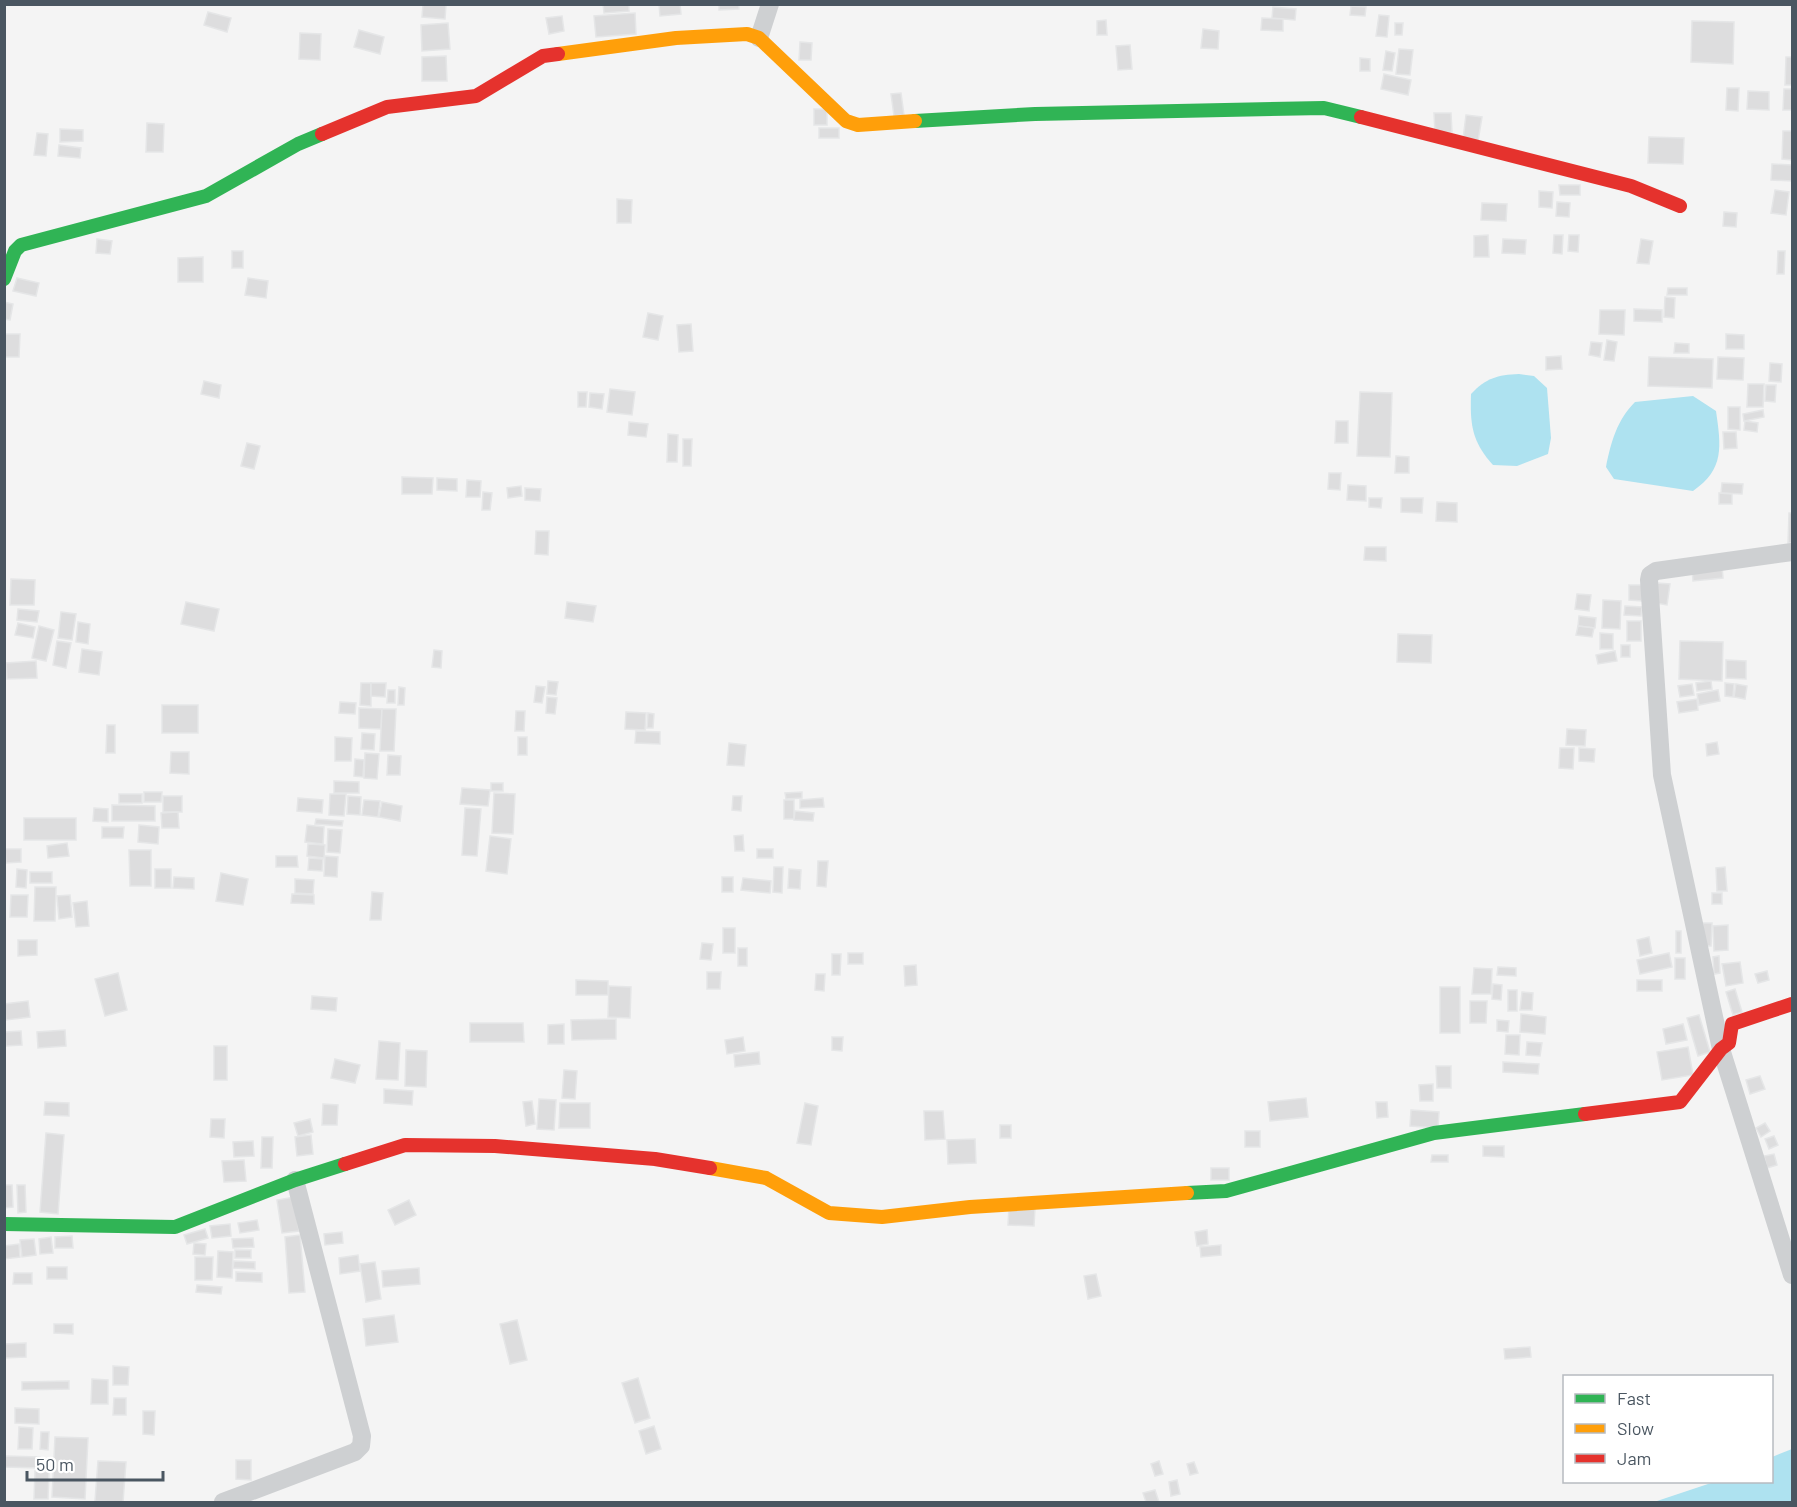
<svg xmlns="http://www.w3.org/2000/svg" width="1797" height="1507" font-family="Barlow,sans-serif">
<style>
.water{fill:#aee2f0}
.building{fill:#ddddde;stroke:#e5e6e7;stroke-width:1.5}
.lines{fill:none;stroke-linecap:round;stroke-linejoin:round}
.street{stroke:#ced0d2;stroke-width:18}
.fast{stroke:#30b455;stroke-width:14}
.slow{stroke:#ff9f0a;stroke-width:14}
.jam{stroke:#e5322d;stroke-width:14}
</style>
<rect width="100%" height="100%" fill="#f4f4f4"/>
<g class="water">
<path d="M1519,374l15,2 13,12 4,50 -3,16 -31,12 -24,-1c-21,-23 -23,-40 -22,-71 15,-16 26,-19 48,-20z"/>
<path d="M1693,396l23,15c5,35 9,58 -23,80l-79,-12 -8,-12c5,-25 11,-47 29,-65z"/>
<path d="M1792,1449v53h-138l60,-20h58v-25z"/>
</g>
<g class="building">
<path d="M423,4l23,1 -1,14 -23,-2z"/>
<path d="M603,4h26v7l-25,2z"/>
<path d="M659,4h21l1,10 -21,2z"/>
<path d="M719,4h20v5l-20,1z"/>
<path d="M1351,6l15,1 -1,9 -15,-1z"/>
<path d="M1273,7l23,2 -1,11 -23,-2z"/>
<path d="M208,12l23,6 -4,14 -23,-7z"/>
<path d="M635,13l1,21 -40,3 -2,-21z"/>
<path d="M1379,15l10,1 -2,21 -11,-1z"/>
<path d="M562,16l2,15 -15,3 -3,-16z"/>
<path d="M1262,18l21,1v12l-22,-1z"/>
<path d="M1106,20l1,15h-10v-14z"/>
<path d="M1692,21l42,1 -1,42 -42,-2z"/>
<path d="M448,23l2,26 -28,2 -1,-26z"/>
<path d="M1395,23h8l-1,12h-7z"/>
<path d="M1203,29l16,2 -1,18 -17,-1z"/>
<path d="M359,30l25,7 -4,17 -26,-7z"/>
<path d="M300,33l21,1 -1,26 -21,-1z"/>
<path d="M800,42l12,1 -1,17h-12z"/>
<path d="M1130,45l2,24 -14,1 -2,-24z"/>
<path d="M1399,49l14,1 -3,25 -14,-1z"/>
<path d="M1386,51l9,2 -3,18 -9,-1z"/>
<path d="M446,56l1,25h-25v-24z"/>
<path d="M1786,57h6v28h-7z"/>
<path d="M1360,58l10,1v12h-10z"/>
<path d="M1384,74l27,6 -3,15 -27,-6z"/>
<path d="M1727,88h12l-1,23 -12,-1z"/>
<path d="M1784,89h8v21h-9z"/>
<path d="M1748,91l21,1v18l-22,-1z"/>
<path d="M901,93l3,22 -10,1 -3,-22z"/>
<rect x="814" y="109" width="13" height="16"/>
<path d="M1434,113h17l1,19 -17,1z"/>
<path d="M1466,115l16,2 -4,24 -15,-2z"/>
<path d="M147,123l17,1 -1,28h-17z"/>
<rect x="819" y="128" width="20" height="10"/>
<path d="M60,129l23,1v11l-23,1z"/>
<path d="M1783,131h9v29l-10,-1z"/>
<path d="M37,133l11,1 -2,22 -12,-1z"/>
<path d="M1649,137l35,1 -1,26 -35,-1z"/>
<path d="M59,145l22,3 -1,10 -22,-2z"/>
<path d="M1772,164l20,1v16l-21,-1z"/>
<path d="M1559,185h21v10h-20z"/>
<path d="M1775,190l14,2 -3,23 -15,-2z"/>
<path d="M1539,191l14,1 -1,16 -13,-1z"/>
<path d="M617,199l15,1 -1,23h-14z"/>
<path d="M1557,202l13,1 -1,14 -13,-1z"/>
<path d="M1482,203l25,1 -1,17 -25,-1z"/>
<path d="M1724,212l13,1 -1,14 -13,-1z"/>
<path d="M1488,235l1,22h-15v-21z"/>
<path d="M1554,235h9l-1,19 -9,-1z"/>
<path d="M1569,235h10l-1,17 -10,-1z"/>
<path d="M97,239l15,2 -2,13 -14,-1z"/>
<path d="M1503,239l23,1 -1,14 -23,-1z"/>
<path d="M1641,239l12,2 -4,23 -12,-1z"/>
<rect x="232" y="251" width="11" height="17"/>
<path d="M1778,251h7l-1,23h-7z"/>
<path d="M203,257v25h-25v-24z"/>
<path d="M17,278l22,5 -3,13 -23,-5z"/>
<path d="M248,278l20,3 -2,17 -21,-3z"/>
<path d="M1668,288h19v7h-20z"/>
<path d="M1665,297l10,1 -1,20 -10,-1z"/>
<path d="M4,302l9,2 -3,16 -6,-1z"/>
<path d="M1634,309l28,1v12l-28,-1z"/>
<path d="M1600,310h25l-1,25 -25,-1z"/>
<path d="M648,313l15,3 -5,24 -15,-3z"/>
<path d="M691,324l2,27 -14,1 -2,-27z"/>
<path d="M4,334h16l-1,23h-15z"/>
<path d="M1726,334l18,1v14h-18z"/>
<path d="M1607,340l10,2 -3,19 -10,-1z"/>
<path d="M1591,342l11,1 -2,14 -11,-2z"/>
<path d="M1675,343l14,1v9h-15z"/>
<path d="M1561,356l1,13 -16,1v-13z"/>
<path d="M1649,357l64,2 -1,29 -64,-2z"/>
<path d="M1718,357l26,1 -1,22 -26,-1z"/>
<path d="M1770,363l12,1 -1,18 -12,-1z"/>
<path d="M204,381l17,4 -2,13 -18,-4z"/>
<path d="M1748,384h16l-1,23h-16z"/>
<path d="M1766,385h10l-1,17 -10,-1z"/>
<path d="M610,389l25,3 -3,23 -25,-3z"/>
<path d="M578,392h9l-1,15h-8z"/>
<path d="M1360,392l32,1 -2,64 -33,-1z"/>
<path d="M590,393l14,1 -2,15 -13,-2z"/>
<path d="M1728,407h12v23l-12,-1z"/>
<path d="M1763,410l1,7 -20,4 -1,-7z"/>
<path d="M1336,421h12v22h-13z"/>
<path d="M1745,421l13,2 -1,9 -13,-2z"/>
<path d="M629,422l19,2 -2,13 -18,-2z"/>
<path d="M1723,432h13l1,16 -13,1z"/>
<path d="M668,434l10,1 -1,27h-10z"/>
<path d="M683,439h9l-1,27h-8z"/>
<path d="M247,443l13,3 -6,23 -13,-3z"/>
<path d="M1396,456l13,1v16h-14z"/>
<path d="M1329,473h12l-1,17 -12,-1z"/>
<path d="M402,477l31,1 -1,16h-30z"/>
<path d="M437,478l20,1v12l-20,-1z"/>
<path d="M467,480l14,1 -1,16h-14z"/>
<path d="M1722,483l21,1 -1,10 -21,-1z"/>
<path d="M1348,485l18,1v15l-19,-1z"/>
<path d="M521,486l1,10 -14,2 -1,-10z"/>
<path d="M525,488l16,1 -1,12 -15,-1z"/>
<path d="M483,492l9,1 -2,17h-8z"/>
<path d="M1719,493l13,1v10h-13z"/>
<path d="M1369,498h13l-1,10 -12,-1z"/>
<path d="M1401,498h22l-1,15 -21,-1z"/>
<path d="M1437,502l20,1v19l-21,-1z"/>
<path d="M1789,513h3v30h-4z"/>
<path d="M536,531h13l-1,24 -13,-1z"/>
<path d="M1365,547h21v14l-22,-1z"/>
<path d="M1722,566l1,12 -30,3 -1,-12z"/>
<path d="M11,579l24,1 -1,25h-24z"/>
<path d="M1657,583l13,1 -3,21 -12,-2z"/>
<path d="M1629,585h13v16l-13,-1z"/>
<path d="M1577,594l14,1 -2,16 -14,-2z"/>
<path d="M1603,600l18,1 -1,28 -18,-1z"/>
<path d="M186,602l33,7 -5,22 -33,-7z"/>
<path d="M567,602l29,4 -3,16 -28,-4z"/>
<path d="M1625,606l17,1 -1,9 -17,-1z"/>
<path d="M18,609l21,2 -2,11 -20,-2z"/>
<path d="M61,612l15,2 -4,26 -14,-2z"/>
<path d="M1579,616l17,2 -1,10 -17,-2z"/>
<rect x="1627" y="621" width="14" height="20"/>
<path d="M78,622l12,2 -2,20 -12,-2z"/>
<path d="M18,623l17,4 -2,11 -18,-3z"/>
<path d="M39,626l15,4 -8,31 -14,-3z"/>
<path d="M1578,626l16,2 -2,9 -16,-2z"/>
<path d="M1600,633l13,1v15h-13z"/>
<path d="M1398,634l34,1 -1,28 -34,-1z"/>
<path d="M57,641l14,2 -5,25 -13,-3z"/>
<path d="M1680,641l43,1 -1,39 -43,-2z"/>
<rect x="1621" y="645" width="9" height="12"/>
<path d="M82,649l20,3 -3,23 -20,-3z"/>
<path d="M434,650l8,1 -1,17 -9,-1z"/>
<path d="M1615,651l2,10 -19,3 -2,-9z"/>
<path d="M1726,660l20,1v18l-20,-1z"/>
<path d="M36,661l1,17 -30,1 -1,-16z"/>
<path d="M548,681l10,1 -2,13 -9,-1z"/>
<path d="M1711,681l1,8 -15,2 -1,-8z"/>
<path d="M361,683h10v23l-11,-1z"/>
<path d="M371,683h15l-1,14 -14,-1z"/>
<path d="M1725,683l9,1 -1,13 -8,-1z"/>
<path d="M1692,684l2,11 -14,2 -2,-11z"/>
<path d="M1736,684l11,2 -2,13 -11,-2z"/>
<path d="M536,686l9,1 -3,16 -8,-1z"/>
<path d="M399,687l6,1 -1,17h-6z"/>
<path d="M388,690h7v13h-8z"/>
<path d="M1718,690l2,11 -21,4 -2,-11z"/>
<path d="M547,697l10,1 -2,16 -9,-1z"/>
<path d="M1697,699l1,11 -19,3 -2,-11z"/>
<path d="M340,702l16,1 -1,11 -16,-1z"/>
<rect x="162" y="705" width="36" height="28"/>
<path d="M359,708l23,1 -1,20 -22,-1z"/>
<path d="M382,709h14l-2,42h-14z"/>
<path d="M516,711h9l-1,20h-9z"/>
<path d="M626,712l20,1 -1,17 -20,-1z"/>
<path d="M648,713l6,1 -1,14h-6z"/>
<path d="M107,725h8v28h-9z"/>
<path d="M1567,729l19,1 -1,16 -19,-1z"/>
<path d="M636,731l24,1v12l-25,-1z"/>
<path d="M362,733l13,1 -1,16 -13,-1z"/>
<path d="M335,737l17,1 -1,23h-16z"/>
<rect x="518" y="737" width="9" height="18"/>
<path d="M1717,742l2,12 -12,2 -1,-12z"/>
<path d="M729,743l17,2 -2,21 -17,-1z"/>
<path d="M1560,748h14l-1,21 -14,-1z"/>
<path d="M1579,748l16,1 -1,13 -15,-1z"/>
<path d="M171,752h18v22l-19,-1z"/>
<path d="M365,753l14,1 -2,25 -13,-1z"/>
<path d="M388,755l13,1 -1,19h-13z"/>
<path d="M355,759l9,1 -1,17 -9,-1z"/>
<path d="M334,781l25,1v11h-25z"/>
<rect x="491" y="783" width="12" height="8"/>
<path d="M462,788l28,2 -2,16 -28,-2z"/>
<path d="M144,792h18l-1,10h-17z"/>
<path d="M802,792v6l-16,1 -1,-6z"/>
<path d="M494,793l21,1 -2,40 -21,-1z"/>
<rect x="119" y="794" width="23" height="9"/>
<path d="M330,794h16l-2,22 -15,-1z"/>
<rect x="163" y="796" width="19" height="16"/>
<path d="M348,796l13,1 -1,18 -13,-1z"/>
<path d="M733,796h9l-1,15 -9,-1z"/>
<path d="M298,798l25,2 -1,13 -25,-2z"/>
<path d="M823,798l1,9 -24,1v-8z"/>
<path d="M364,800l16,1 -2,16 -16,-2z"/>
<rect x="784" y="800" width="10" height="19"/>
<path d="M382,802l20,4 -2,15 -21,-4z"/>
<path d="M112,805l43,1v15h-43z"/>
<path d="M94,808l14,1v13l-15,-1z"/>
<path d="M465,808l16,1 -4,47 -15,-1z"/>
<path d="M795,811l19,2 -1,8 -19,-1z"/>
<path d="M178,812l1,16h-17l-1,-15z"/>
<rect x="24" y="818" width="52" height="22"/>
<path d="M316,819l27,2 -1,5 -27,-2z"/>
<path d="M139,825l20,2 -1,17 -20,-2z"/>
<path d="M307,825l17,2 -1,17 -18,-2z"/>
<path d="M102,827h22l-1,11h-21z"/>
<path d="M328,829l14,1 -2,23 -13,-1z"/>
<path d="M743,835l1,16h-9l-1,-15z"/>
<path d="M490,836l21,3 -4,35 -21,-3z"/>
<path d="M67,843l2,13 -21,2 -1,-12z"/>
<path d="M308,844l17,1 -1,13 -17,-2z"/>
<path d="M5,849h16v13l-15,1z"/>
<rect x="757" y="849" width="16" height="9"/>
<path d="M129,850h22v36h-21z"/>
<path d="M276,856h21l1,11h-22z"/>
<path d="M325,856l13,1 -1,20 -13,-1z"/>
<path d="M309,858l14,1 -1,12 -14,-1z"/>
<path d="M818,861h10l-2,26 -9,-1z"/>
<path d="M774,867h9l-1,26 -9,-1z"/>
<path d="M1725,867l2,24h-10l-1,-23z"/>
<path d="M17,869l10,1 -1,18 -10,-1z"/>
<rect x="155" y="869" width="16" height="19"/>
<path d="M789,869l12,1 -1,19 -12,-1z"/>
<rect x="30" y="872" width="22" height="11"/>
<path d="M221,873l27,6 -5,26 -27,-4z"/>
<path d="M174,877l20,1v11l-21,-1z"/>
<rect x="722" y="877" width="11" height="15"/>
<path d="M743,878l28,3 -1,12 -29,-3z"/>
<path d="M295,879l19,1 -1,14 -18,-1z"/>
<path d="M35,887h21l-1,34h-21z"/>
<path d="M372,892l11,1 -2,27h-11z"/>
<rect x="1712" y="893" width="10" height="11"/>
<path d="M292,894l22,1v9l-23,-1z"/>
<path d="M11,895h17l-1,22h-17z"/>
<path d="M70,895l2,22 -13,2 -2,-23z"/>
<path d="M87,901l2,25 -13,1 -3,-24z"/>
<path d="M1703,923h9l-1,23h-8z"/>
<path d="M1728,925v25l-14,1 -1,-25z"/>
<rect x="723" y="928" width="12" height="25"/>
<rect x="1676" y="931" width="5" height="22"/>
<path d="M1649,937l3,16 -12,3 -3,-16z"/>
<path d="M18,940h19v15l-19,1z"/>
<path d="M702,943l11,1 -2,16 -11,-1z"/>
<rect x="738" y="948" width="9" height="18"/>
<rect x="848" y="953" width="15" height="11"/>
<path d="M1669,953l3,14 -32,7 -3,-14z"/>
<path d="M832,954h9l-1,21h-8z"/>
<path d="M1719,956l1,17 -6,1 -1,-17z"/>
<rect x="1675" y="958" width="10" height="21"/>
<path d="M1740,962l3,21 -17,3 -4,-22z"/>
<path d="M916,965l1,20 -12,1 -1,-20z"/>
<path d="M1498,967l18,1v8l-19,-1z"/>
<path d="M1474,968l18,1 -1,25h-19z"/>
<path d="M1767,971l2,9 -11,3 -3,-9z"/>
<path d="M707,972h14l-1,17h-13z"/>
<path d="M118,973l9,37 -22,6 -10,-37z"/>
<path d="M816,974h9l-1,17 -9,-1z"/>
<path d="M576,980l32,1v14h-32z"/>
<rect x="1637" y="980" width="25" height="11"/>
<path d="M1493,984l9,1 -1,15 -9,-1z"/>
<path d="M609,986l22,1 -1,31 -22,-1z"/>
<rect x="1440" y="987" width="20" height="46"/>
<path d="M1735,989l7,23 -9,3 -7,-23z"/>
<rect x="1508" y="990" width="9" height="21"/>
<path d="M1522,992l11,1 -1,17h-12z"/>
<path d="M312,996l25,2 -1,13 -25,-2z"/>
<path d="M28,1001l2,16 -24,3 -2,-16z"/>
<path d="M1470,1001h17l-1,22h-16z"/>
<path d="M1521,1014l25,3 -1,17 -25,-2z"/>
<path d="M1699,1015l11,37 -12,4 -11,-38z"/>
<path d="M616,1019v20l-44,1 -1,-20z"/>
<path d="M1497,1020l12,1 -1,11 -11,-1z"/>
<path d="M470,1023h53l1,19h-54z"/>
<path d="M564,1024v20h-16v-19z"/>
<path d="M1683,1024l4,16 -21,4 -3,-15z"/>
<path d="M65,1030l1,16 -28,2 -1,-16z"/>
<path d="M21,1031l1,14 -16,1 -1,-14z"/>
<path d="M1506,1035h14l-1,20 -14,-1z"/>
<path d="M743,1037l2,14 -18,3 -2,-14z"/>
<path d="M832,1037h11l-1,14 -10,-1z"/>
<path d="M379,1041l21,2 -2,37 -22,-1z"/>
<path d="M1527,1042l15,1 -2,13 -14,-1z"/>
<rect x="214" y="1046" width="13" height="34"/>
<path d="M1688,1047l5,28 -31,5 -5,-28z"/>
<path d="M406,1050l21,1 -1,36 -21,-1z"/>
<path d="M759,1052l1,12 -25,3 -1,-12z"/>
<path d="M335,1059l25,6 -5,18 -24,-5z"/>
<path d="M1503,1062l36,2 -1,10 -35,-2z"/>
<path d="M1436,1066h15v22h-14z"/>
<path d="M564,1070l13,1 -2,28 -13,-1z"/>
<path d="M1760,1076l5,13 -15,5 -4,-14z"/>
<path d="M1433,1084v17h-13l-1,-16z"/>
<path d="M384,1089l29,2 -1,14 -28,-2z"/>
<path d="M1306,1098l2,19 -38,4 -2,-19z"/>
<path d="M539,1099l17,1 -2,30 -17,-1z"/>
<path d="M532,1101l3,23 -9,2 -3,-24z"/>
<path d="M45,1102l24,1v13l-25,-1z"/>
<path d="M1376,1102h11l1,15 -11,1z"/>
<path d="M560,1103h30v25h-31z"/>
<path d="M805,1103l13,3 -7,39 -14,-2z"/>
<path d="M323,1104l15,1 -1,20h-15z"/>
<path d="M1411,1110l28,2 -1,16 -28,-2z"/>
<path d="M924,1111h19l2,28 -20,1z"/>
<path d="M211,1119h14l-1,19 -14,-1z"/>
<path d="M310,1119l3,13 -15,4 -4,-13z"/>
<path d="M1765,1123l5,8 -9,6 -5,-9z"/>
<rect x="1000" y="1125" width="11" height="13"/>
<rect x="1245" y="1131" width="15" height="16"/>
<path d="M46,1133l18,2 -6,79 -18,-2z"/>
<path d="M311,1135l2,19 -16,2 -2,-19z"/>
<path d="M1774,1136l4,9 -9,4 -4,-10z"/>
<path d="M262,1137h11l-1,31h-11z"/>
<path d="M975,1139l1,24 -28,1 -1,-24z"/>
<path d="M253,1141l1,15 -20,1 -1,-15z"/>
<path d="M1483,1146h21v11l-21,-1z"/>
<path d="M1774,1154l3,11 -10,3 -3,-12z"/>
<path d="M1432,1155h16v7h-17z"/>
<path d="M244,1160l2,21 -22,1 -2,-21z"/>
<rect x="1211" y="1168" width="18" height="12"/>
<path d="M4,1185h8l1,22 -9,1z"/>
<path d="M17,1185h8l1,27 -8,1z"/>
<path d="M294,1197l5,34 -17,2 -5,-33z"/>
<path d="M409,1200l7,15 -21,10 -7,-15z"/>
<path d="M1009,1207l26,1 -1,18 -26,-1z"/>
<path d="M257,1220l2,10 -19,3 -2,-10z"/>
<path d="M230,1224l1,12 -19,2 -2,-12z"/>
<path d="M205,1229l3,9 -21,6 -3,-9z"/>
<path d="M1207,1230l1,14 -11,2 -2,-14z"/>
<path d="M342,1232l1,11 -18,2 -1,-11z"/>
<path d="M300,1235l5,57 -16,1 -4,-56z"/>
<path d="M72,1236l1,12h-18v-11z"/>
<path d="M51,1237l2,16 -13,1 -1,-15z"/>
<path d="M253,1238l1,9 -21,1 -1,-9z"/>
<path d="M34,1239l2,16 -14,2 -2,-17z"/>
<path d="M194,1243l12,1 -1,11 -12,-1z"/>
<path d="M19,1244l1,13 -16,2v-13z"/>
<path d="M1221,1245v10l-20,2 -1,-10z"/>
<rect x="235" y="1250" width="16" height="8"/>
<path d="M218,1251l15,1 -1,26 -15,-1z"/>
<path d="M358,1255l2,16 -20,3 -1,-16z"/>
<path d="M195,1257h18l-1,23h-17z"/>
<path d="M234,1261l21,1v7l-22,-1z"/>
<path d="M375,1262l6,37 -15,3 -6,-38z"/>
<rect x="47" y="1267" width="20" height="12"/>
<path d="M419,1268l1,16 -37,3 -1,-16z"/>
<path d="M236,1272l26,1v9l-26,-1z"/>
<path d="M14,1273h18v11h-19z"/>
<path d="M1096,1274l5,22 -13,3 -4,-23z"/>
<path d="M197,1285l25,2 -1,7 -25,-2z"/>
<path d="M394,1315l4,27 -32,4 -3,-27z"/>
<path d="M517,1320l10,40 -17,4 -10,-40z"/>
<path d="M54,1324h19v10l-19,-1z"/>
<path d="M26,1343v14l-22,1v-14z"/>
<path d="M1530,1347l1,10 -26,2 -1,-10z"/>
<path d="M113,1366l16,1 -1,18h-15z"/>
<path d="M638,1378l12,40 -15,5 -13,-40z"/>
<path d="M92,1379l16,1v24h-17z"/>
<path d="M69,1381v8l-47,1v-8z"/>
<path d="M114,1398h12v17h-13z"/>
<path d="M15,1408l24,1v15l-24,-1z"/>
<path d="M143,1411h12l-1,24 -11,-1z"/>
<path d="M654,1426l7,23 -15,5 -7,-23z"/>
<path d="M19,1427l14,1 -1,21h-14z"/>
<path d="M41,1432h8l-1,18 -8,-1z"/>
<path d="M55,1437l33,1 -3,61 -33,-2z"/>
<path d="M5,1456l35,1 -1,11 -34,-1z"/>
<path d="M236,1460h15v20l-15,-1z"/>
<path d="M98,1461l28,1 -3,40 -28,-1z"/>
<path d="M1159,1461l4,13 -8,2 -4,-12z"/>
<path d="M1194,1462l4,11 -8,2 -3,-11z"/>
<path d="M35,1471l14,1 -1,27h-14z"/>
<path d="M1177,1480l3,14 -9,2 -2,-14z"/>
<path d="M1155,1490l4,12h-13l-3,-9z"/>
</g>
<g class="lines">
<g class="street">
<path d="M759,38l11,-34"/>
<path d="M1792,552l-136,19 -6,4 -1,5 13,195 59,274 71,226"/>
<path d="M223,1502l132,-50 6,-6 1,-10 -67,-256"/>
</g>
<g class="fast">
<path d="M915,121l120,-7 289,-6 37,9"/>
<path d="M4,279l11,-28 6,-6 185,-49 92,-52 24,-10"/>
<path d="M1187,1193l39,-2 208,-58 151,-19"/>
<path d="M4,1224l171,3 120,-47 50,-16"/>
</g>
<g class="slow">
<path d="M558,54l118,-16 71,-4 12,4 87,83 12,4 57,-4"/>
<path d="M710,1168l56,10 63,35 53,4 88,-10 217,-14"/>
</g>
<g class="jam">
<path d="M1361,117l270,69 49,20"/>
<path d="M322,134l65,-27 89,-11 67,-40 15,-2"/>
<path d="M1585,1114l95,-12 41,-53 8,-6 3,-19 60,-20"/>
<path d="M345,1164l60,-19 90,1 160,13 55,9"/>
</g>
</g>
<rect width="1797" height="1507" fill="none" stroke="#4a5661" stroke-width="12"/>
<rect x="1563" y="1375" width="210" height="108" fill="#ffffff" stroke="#b7bbc0" stroke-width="1.5"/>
<rect x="1575" y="1394" width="30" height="9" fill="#30b455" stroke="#b7bbc0" stroke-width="1.5"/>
<text x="1617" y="1405" font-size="18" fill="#4a5661">Fast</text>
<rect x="1575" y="1424" width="30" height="9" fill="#ff9f0a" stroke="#b7bbc0" stroke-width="1.5"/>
<text x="1617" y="1435" font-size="18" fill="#4a5661">Slow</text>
<rect x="1575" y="1454" width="30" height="9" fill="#e5322d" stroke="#b7bbc0" stroke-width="1.5"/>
<text x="1617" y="1465" font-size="18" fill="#4a5661">Jam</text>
<path d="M27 1471v9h136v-9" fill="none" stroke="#4a5661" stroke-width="3"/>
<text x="36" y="1471" font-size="18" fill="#4a5661" stroke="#ffffff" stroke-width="4.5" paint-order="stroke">50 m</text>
</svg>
